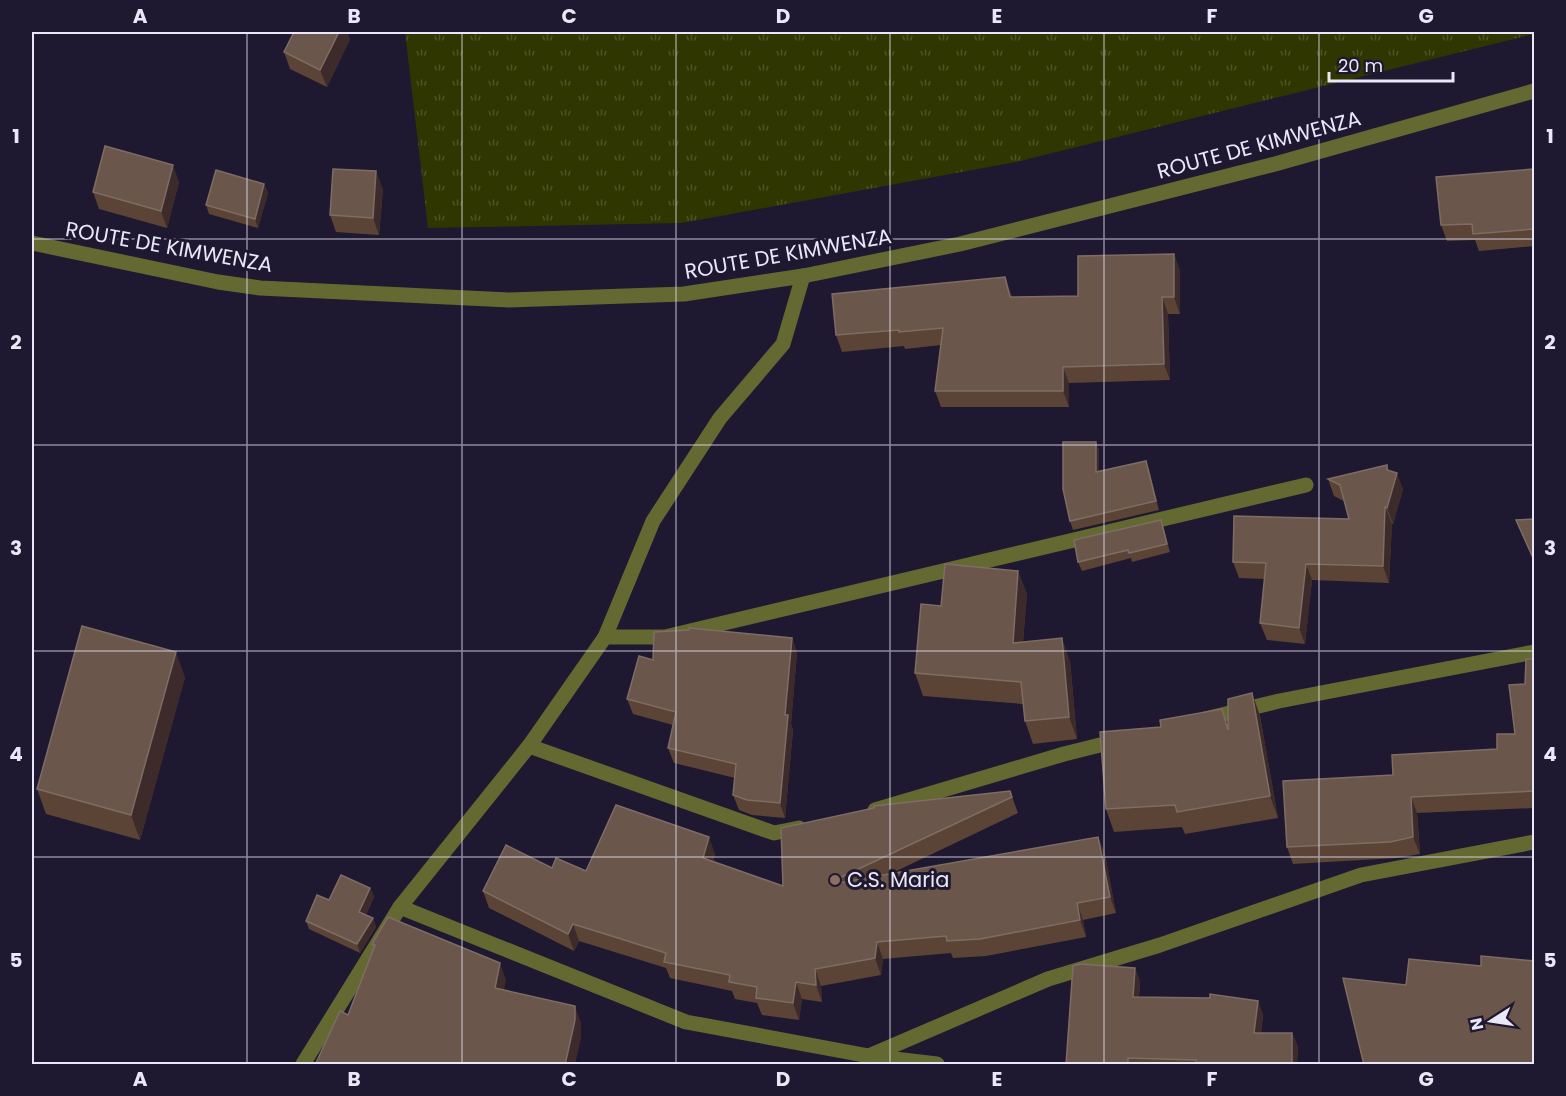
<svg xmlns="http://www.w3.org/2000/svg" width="1566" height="1096" font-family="Poppins,sans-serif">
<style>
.grass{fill:url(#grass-tufts)}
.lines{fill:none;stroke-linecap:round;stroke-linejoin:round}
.minor{stroke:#646931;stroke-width:15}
.wall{fill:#5b4435}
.shaded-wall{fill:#3c2b2a}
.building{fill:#6a564a;stroke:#7e6d65;stroke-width:1.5}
.grid{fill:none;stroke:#eae8f8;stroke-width:1.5;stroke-opacity:0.55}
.education-dot{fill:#8d6e63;stroke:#1e1830;stroke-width:2}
.labels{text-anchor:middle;stroke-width:6;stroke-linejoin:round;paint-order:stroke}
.street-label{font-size:21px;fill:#eae8f8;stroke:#1e1830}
.poi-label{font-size:21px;fill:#eae8f8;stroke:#1e1830;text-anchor:start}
.neatline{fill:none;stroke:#eae8f8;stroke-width:2}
.grid-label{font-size:20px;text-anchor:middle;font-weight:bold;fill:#eae8f8}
</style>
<defs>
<pattern id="grass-tufts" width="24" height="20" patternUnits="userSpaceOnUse" patternTransform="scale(1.5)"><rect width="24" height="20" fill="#2f3600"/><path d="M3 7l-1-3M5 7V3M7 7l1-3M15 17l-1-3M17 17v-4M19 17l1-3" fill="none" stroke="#4d5326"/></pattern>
</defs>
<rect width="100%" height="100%" fill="#1e1830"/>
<path class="grass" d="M405,32h1129v2l-518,128 -334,61 -254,5z"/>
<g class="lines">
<g class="minor">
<path d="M32,243l186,39 42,6 249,12 175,-6 119,-18 157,-32 315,-80 259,-73"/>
<path d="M605,637h60l641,-152"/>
<path d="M1205,719l74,-18 255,-49"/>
<path d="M529,746l245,87 25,-5"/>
<path d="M875,810l189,-56 56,-14"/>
<path d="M400,907l286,115 183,34 68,8"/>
<path d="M869,1056l179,-77 112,-34 201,-70 173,-33"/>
<path d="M303,1064l97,-157 129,-161 76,-109 48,-116 67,-103 63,-74 20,-68"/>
</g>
</g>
<g class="wall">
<path d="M294,32h53l3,7 -23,48 -37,-18 -6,-17z"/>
<path d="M1534,169v77l-55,5 -4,-11 -28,1 -6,-16z"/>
<path d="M179,182l-12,46 -68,-19 -6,-17z"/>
<path d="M264,184l4,9 -10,35 -49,-14 -3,-9z"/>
<path d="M383,189l-4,46 -43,-3 -6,-17z"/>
<path d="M1174,254l6,17v43h-12l2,66 -101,3v24h-128l-6,-16 6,-46 -36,4 -1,-3 -62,6 -6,-17 175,-42 1,4 66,-1z"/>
<path d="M1096,442l3,9v20l50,-1 10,40 -86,20 -3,-9z"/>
<path d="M1387,465l2,6 14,18 -10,35h-1l-3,59 -77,-3 -7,64 -38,-4 -7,-17 5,-44 -26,-1 -6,-16 116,-43 -5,-18 -10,-5 -6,-17z"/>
<path d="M1534,519v43l-18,-42z"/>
<path d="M1164,529l6,23 -38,10 -1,-4 -49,13 -4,-9z"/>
<path d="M1027,593l-4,49 47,19 7,78 -44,5 -8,-23 -2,-17 -100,-8 -8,-23 26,-67z"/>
<path d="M792,638l5,15 -6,71 2,6 -8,88 -33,-3 -13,-5 -6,-15 2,-17 -61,-15 -6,-15 5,-23 -40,-11 -6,-15 26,-39z"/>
<path d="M1534,659v149l-117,5 3,41 -24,4 -103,6 -6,-17 106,-72 104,-26 18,-15 10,-50z"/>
<path d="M185,677l-45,163 -94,-26 -9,-25z"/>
<path d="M1252,693l8,23 18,102 -93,16 -3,-7 -68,5 -8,-23 122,-83z"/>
<path d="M1010,791l8,22 -130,62 210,-38 7,17 11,59 -33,7 3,17 -100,19 -33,2 -2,-5 -68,6 -2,16 -60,11 1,16 -20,-3 -3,21 -37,-5 -5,-12 -22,-4 -3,-8 -62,-13 -4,-10 -87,-27 -5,10 -85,-43 -6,-17 103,-20 129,-17 -2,8 70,24z"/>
<path d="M370,888l4,9 -8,18 7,3 3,9 -16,26 -51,-24 -3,-8 23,-21z"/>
<path d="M1135,968l5,14 -1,15 119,4 5,14 -2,18h31l6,14 -1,18h-231z"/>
</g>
<g class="shaded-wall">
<path d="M339,32h8l3,7 -23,48 -7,-17z"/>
<path d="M173,165l6,17 -12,46 -6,-17z"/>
<path d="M376,171l7,18 -4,46 -6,-17z"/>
<path d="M264,184l4,9 -10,35 -3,-9z"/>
<path d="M1174,254l6,17v43l-6,-17z"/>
<path d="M1005,277l6,16 5,21 -6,-17z"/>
<path d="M1162,297l6,17 2,66 -6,-16z"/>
<path d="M1063,367l6,16v24l-6,-16z"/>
<path d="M1096,442l3,9v30l-3,-9z"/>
<path d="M1146,461l3,9 10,40 -3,-9z"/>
<path d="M1397,473l6,16 -10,35 -6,-16z"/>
<path d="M1385,507l7,17 -3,59 -6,-17z"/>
<path d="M1161,520l3,9 6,23 -3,-8z"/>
<path d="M1306,564l6,16 -7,64 -6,-16z"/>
<path d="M1018,571l9,22 -6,72 -8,-22z"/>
<path d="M792,638l5,15 -6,71 2,6 -8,88 -5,-15 5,-88z"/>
<path d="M1062,638l8,23 7,78 -8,-22z"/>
<path d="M176,652l9,25 -45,163 -9,-25z"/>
<path d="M1252,693l8,23 18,102 -8,-22z"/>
<path d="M1411,797l6,16 3,41 -7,-17z"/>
<path d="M709,837l6,17 -6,21 -6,-17z"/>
<path d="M1098,837l7,17 11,59 -6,-16z"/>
<path d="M370,888l4,9 -11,24 -4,-9z"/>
<path d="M1077,903l6,17 3,17 -6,-17z"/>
<path d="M373,918l3,9 -16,26 -3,-9z"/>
<path d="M573,924l6,17 -5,10 -6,-17z"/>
<path d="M877,942l6,17 -2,16 -6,-17z"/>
<path d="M500,963l6,17 -5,25 -6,-17z"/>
<path d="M1135,968l5,14 -2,28 -5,-13z"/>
<path d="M815,969l6,17 1,16 -6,-17z"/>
<path d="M796,982l6,17 -3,21 -6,-17z"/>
<path d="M1258,1001l5,14 -4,31 -5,-13z"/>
<path d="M575,1006l6,17v15l-6,27h-10z"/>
<path d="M1292,1033l6,14 -1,18h-5z"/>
</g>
<g class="building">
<path d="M294,32h45l-19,38 -36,-18z"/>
<path d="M105,146l68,19 -12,46 -68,-19z"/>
<path d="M333,169l43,2 -3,47 -43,-3z"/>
<path d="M1534,169v60l-61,5 -1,-10 -31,1 -5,-48z"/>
<path d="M216,170l48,14 -9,35 -49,-14z"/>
<path d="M1174,254v43h-12l2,67 -101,3v24h-128l8,-63 -44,4v-2l-63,5 -4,-41 173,-17 5,20 68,-1v-40z"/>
<path d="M1063,442h33v30l50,-11 10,40 -86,20 -7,-32z"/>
<path d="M1387,465v5l10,3 -10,35 -2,-1 -2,59 -77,-2 -7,64 -39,-5 6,-60 -33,-1 1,-46 115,3 -9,-34 -12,-6z"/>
<path d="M1534,519v41l-18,-40z"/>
<path d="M1161,520l6,24 -38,9 -1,-3 -50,12 -4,-22z"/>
<path d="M945,564l73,7 -5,72 49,-5 7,79 -44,4 -4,-39 -106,-9 6,-69 20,2z"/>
<path d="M82,626l94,26 -45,163 -94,-26z"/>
<path d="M689,628l103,10 -7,77h3l-8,88 -33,-3 -14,-5 3,-31 -68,-16 8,-36 -49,-13 12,-43 14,4 1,-28 35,-2z"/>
<path d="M1526,659h8v132l-123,6 2,40 -23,5 -103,5 -4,-66 110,-6 -1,-20 105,-6v-15h18l-6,-49 16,-1z"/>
<path d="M1252,693l18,103 -93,16 -2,-7 -69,4 -6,-77 61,-5 -1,-7 62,-11 6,21v-31z"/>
<path d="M1010,791l2,6 -175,82 1,4 260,-46 12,60 -33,6 3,17 -100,19 -33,2 -1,-5 -69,6 -2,16 -60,11 1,16 -20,-3 -3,21 -37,-5 1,-11 -28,-5 1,-7 -66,-13 2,-9 -93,-29 -5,10 -85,-43 23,-46 46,23 4,-10 30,13 30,-66 93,32 -6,21 80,28 -2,-58 93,-20v-2z"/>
<path d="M341,875l29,13 -11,24 14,6 -16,26 -51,-23 11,-26 12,5z"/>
<path d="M388,917l112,46 -5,25 80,18v14l-10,45h-250l25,-54 8,4 27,-70 -3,-1z"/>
<path d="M1481,956l53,5v104h-170l-21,-87 63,7 3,-26 72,7z"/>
<path d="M1080,964l55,4 -2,29 77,1v-4l48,7 -4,32h38v32h-95l-1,-5 -68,-2v7h-62l7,-99z"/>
</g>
<path class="grid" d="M247,32v1032M462,32v1032M676,32v1032M890,32v1032M1104,32v1032M1319,32v1032M32,239h1502M32,445h1502M32,651h1502M32,857h1502"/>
<circle class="education-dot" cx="835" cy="880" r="6"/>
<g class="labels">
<g class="street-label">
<text transform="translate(1259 145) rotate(-15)" y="7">ROUTE DE KIMWENZA</text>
<text transform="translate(169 247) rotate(10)" y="7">ROUTE DE KIMWENZA</text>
<text transform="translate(788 254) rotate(-10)" y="7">ROUTE DE KIMWENZA</text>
</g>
<g class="poi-label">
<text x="847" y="887">C.S. Maria</text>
</g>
</g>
<rect width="1566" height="1096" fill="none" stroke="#1e1830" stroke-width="66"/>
<g transform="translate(1491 1021) rotate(258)" stroke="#1e1830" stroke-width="4.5" paint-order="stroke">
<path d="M0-4.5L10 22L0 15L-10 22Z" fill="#eae8f8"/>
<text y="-9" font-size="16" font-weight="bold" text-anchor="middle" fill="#eae8f8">N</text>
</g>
<path d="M1329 72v9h124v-9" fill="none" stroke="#eae8f8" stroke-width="3"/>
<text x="1338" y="72" font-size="18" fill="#eae8f8" stroke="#1e1830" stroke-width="4.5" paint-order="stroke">20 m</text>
<rect x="33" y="33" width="1500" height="1030" class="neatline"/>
<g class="grid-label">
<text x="140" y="23">A</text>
<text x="354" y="23">B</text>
<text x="569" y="23">C</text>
<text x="783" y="23">D</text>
<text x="997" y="23">E</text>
<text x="1212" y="23">F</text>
<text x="1426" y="23">G</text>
<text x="16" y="143">1</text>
<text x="1550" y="143">1</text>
<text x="16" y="349">2</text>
<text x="1550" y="349">2</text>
<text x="16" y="555">3</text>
<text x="1550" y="555">3</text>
<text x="16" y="761">4</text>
<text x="1550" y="761">4</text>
<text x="16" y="967">5</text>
<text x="1550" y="967">5</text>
<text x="140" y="1086">A</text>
<text x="354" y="1086">B</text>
<text x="569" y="1086">C</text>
<text x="783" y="1086">D</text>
<text x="997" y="1086">E</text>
<text x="1212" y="1086">F</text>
<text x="1426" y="1086">G</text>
</g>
</svg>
